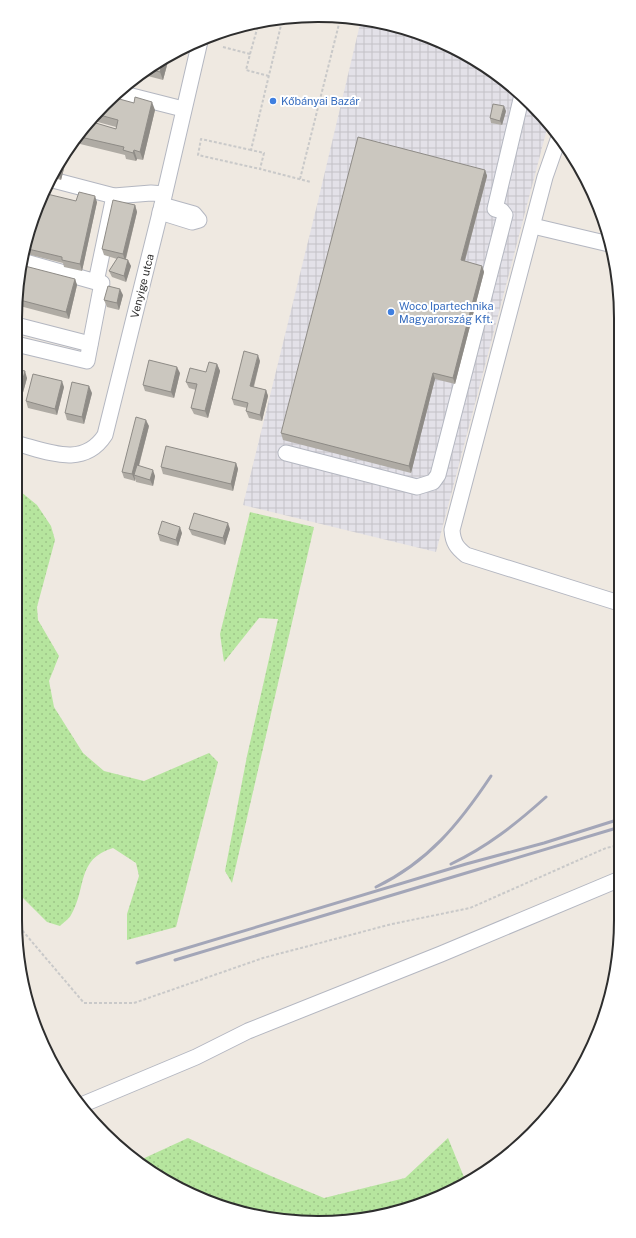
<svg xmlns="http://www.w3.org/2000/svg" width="636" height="1238" font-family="'Public Sans',sans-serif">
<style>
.industrial{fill:url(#industrial-grid)}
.grass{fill:url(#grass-dots)}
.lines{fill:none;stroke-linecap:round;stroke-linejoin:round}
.minor-casing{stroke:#b4b7c1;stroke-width:17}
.path{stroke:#c9c9c9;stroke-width:2;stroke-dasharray:3 2;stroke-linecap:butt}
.minor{stroke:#fff;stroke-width:15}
.rail{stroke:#a3a6b8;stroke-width:3}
.wall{fill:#afaba4;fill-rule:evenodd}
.shaded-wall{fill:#8e8b86}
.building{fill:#cbc7bf;stroke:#8e8b86}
.shop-dot{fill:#3f7fe0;stroke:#fff;stroke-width:1.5}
.labels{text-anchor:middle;stroke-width:4;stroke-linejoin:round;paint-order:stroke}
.shop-label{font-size:11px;fill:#366cbe;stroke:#fff;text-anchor:start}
.street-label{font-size:11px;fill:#2e2e2e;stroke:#fff}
.rim{fill:none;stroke:#2e2e2e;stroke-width:2}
</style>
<defs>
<pattern id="industrial-grid" width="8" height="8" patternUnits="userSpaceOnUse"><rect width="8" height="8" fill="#e3e1e8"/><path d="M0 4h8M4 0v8" fill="none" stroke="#c3c1c7"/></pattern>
<pattern id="grass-dots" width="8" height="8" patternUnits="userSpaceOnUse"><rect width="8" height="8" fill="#b6e59e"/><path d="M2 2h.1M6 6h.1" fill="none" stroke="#9dc588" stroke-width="1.8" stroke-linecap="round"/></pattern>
</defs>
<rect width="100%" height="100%" fill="#efe9e1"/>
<path class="industrial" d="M361,20l36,5 55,21 66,44 30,35 -112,427 -193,-47 75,-304z"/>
<g class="grass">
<path d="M15,487l22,18 14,21 4,14 -18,67 1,13 21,36 -10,25 5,26 29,46 21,18 40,10 65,-28 9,9 -42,165 -49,13v-26l12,-38 -3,-13 -23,-15c-37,11 -26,40 -42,67 -2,4 -7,7 -11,11l-13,-4 -32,-32z"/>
<path d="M250,512l64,15 -82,356 -7,-12 22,-115 31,-137 -19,-1 -35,44 -4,-28z"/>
<path d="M188,1138l83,38 53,22 81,-20 43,-40 18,44 -14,10 -55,21 -59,9 -98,-9 -90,-41 -12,-11z"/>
</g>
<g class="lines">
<defs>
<g id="minor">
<path d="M116,92l67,17"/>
<path d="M559,137l-14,40 -93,353c1,13 5,18 14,25l153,48"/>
<path d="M49,179l65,17 37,-3 13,1"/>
<path d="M160,212l32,10 7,-2 -5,-6 -32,-9"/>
<path d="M533,226l76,18"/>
<path d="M22,261l74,21 18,-86"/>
<path d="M16,325l74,19"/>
<path d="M16,344l71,17 15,-78"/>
<path d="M15,443c32,8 68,26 90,-8l57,-230 38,-164"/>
<path d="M286,453l131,34 16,-5 5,-7 67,-260 -3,-4 -7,-2 27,-114"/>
<path d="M79,1106l117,-49 52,-26 193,-77 179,-75"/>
</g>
</defs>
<use href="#minor" class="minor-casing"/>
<g class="path">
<path d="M337,16l4,1"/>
<path d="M283,17l-32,133 13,3 -4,16 51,13"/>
<path d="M223,47l27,7 -4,16 23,6"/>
<path d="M250,54l9,-32"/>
<path d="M251,150l-50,-11 -3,16 62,14"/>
<path d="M300,179l41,-163"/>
<path d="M16,923l68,80h50l129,-45 129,-34 78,-16 136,-60 14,-3"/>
</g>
<use href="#minor" class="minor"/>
<g class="rail">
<path d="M451,864c36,-17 65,-40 95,-67"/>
<path d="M376,887c52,-25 83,-63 115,-111"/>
<path d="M175,960l445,-133"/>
<path d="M137,963l329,-99 78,-21 76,-24"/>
</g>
</g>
<g class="wall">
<path d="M170,54l-7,26 -23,-6 27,-19z"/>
<path d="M112,97l43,13 -12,50 -6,-1 -1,2 -10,-2 -1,-4 -53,-13 6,-9zM94,121l22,6v2l-22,-6z"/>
<path d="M506,111l-4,14 -11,-2 -1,-5z"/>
<path d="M65,153l2,4 -6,23 -10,-3z"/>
<path d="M485,170l2,6 -22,85 17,5 2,6 -29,112 -20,-5 -24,94 -128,-33 -2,-7z"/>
<path d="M76,201l21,1 -15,69 -18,-4 -1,-4 -40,-10 2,-14z"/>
<path d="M135,205l2,7 -11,47 5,7 -5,16 -14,-5 -3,-6 8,-12 -13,-4 -2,-6z"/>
<path d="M75,279l2,6 -8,34 -53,-14v-7z"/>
<path d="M123,295l-4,15 -12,-3 -3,-7z"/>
<path d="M260,361l-6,26 12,3 2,6 -6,25 -13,-3 -3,-7 1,-3 -13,-3 -2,-6z"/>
<path d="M217,364l3,7 -12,47 -14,-4 -3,-6 5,-18 -7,-2 -3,-6 20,-10z"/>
<path d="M16,369l11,9 -8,29 -3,-1z"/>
<path d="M180,373l-6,25 -29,-7 -2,-6z"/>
<path d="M64,387l-7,28 -29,-7 -2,-7z"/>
<path d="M92,393l-8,31 -17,-4 -2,-7z"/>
<path d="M149,426l-10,40 16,10 -2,10 -17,-4 -1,-3v2l-11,-3 -2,-6z"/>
<path d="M236,463l2,6 -5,22 -70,-17 -2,-7z"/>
<path d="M189,529h41l-5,16 -33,-10z"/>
<path d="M182,533l-4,13 -18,-5 -2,-7z"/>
</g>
<g class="shaded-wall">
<path d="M170,54l-7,26 -3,-8 4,-15z"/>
<path d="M152,102l3,8 -12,50 -3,-8z"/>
<path d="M504,106l2,5 -4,14 -2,-4z"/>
<path d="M93,117l1,4 -1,9 -3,-9z"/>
<path d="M134,150l3,9 -1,2 -3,-8z"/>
<path d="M65,153l2,4 -6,23 -3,-7 4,-14z"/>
<path d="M485,170l2,6 -24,91 -2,-7z"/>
<path d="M95,196l2,6 -15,69 -2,-7z"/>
<path d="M135,205l2,7 -12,49 -2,-7z"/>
<path d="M128,260l3,6 -5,16 -2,-6z"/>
<path d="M482,266l2,6 -29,112 -2,-6z"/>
<path d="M75,279l2,6 -8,34 -3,-7z"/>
<path d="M120,289l3,6 -4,15 -2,-7z"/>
<path d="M258,355l2,6 -8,31 -2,-6z"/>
<path d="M217,364l3,7 -12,47 -3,-7z"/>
<path d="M177,367l3,6 -6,25 -3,-6z"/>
<path d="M25,371l2,7 -8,29 -2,-6z"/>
<path d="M433,373l2,6 -24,94 -2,-7z"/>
<path d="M62,381l2,6 -7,28 -2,-6z"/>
<path d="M89,386l3,7 -8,31 -2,-7z"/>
<path d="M266,390l2,6 -6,25 -2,-6z"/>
<path d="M146,420l3,6 -13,50 -2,-1 1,4v2l-3,-7z"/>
<path d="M236,463l2,6 -5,22 -2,-7z"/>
<path d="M153,470l2,6 -2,10 -3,-6z"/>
<path d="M228,523l2,6 -5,16 -2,-7z"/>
<path d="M180,527l2,6 -4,13 -2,-6z"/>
</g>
<g class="building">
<path d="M164,57l-4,15 -12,-3z"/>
<path d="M112,97l22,6 1,-6 17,5 -12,50 -6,-2 -1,3 -10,-3 1,-3 -48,-11 14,-15h-1l27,8 2,-9 -22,-6z"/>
<path d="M493,104l11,2 -4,15 -10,-3z"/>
<path d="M358,137l127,33 -24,90 21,6 -29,112 -20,-5 -24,93 -128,-33z"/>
<path d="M62,159l-4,14 -4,-1z"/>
<path d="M79,192l16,4 -15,68 -18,-4v-3l-38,-9 1,-9 18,-46 33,8z"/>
<path d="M113,200l22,5 -12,49 -21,-5z"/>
<path d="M118,257l10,3 -4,16 -15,-5z"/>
<path d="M21,265l54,14 -9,33 -50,-13z"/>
<path d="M108,286l12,3 -3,14 -13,-3z"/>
<path d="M244,351l14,4 -8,31 16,4 -6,25 -14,-4 2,-8 -16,-4z"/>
<path d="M149,360l28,7 -6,25 -28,-7z"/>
<path d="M209,362l8,2 -12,47 -14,-3 6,-24 -11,-2 4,-14 16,4z"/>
<path d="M16,369l9,2 -8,30 -1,-1z"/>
<path d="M33,374l29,7 -7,28 -29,-8z"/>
<path d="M72,382l17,4 -7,31 -17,-4z"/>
<path d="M136,417l10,3 -14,54 -10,-2z"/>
<path d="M166,446l70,17 -5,21 -70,-17z"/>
<path d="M137,465l16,5 -3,10 -16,-5z"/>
<path d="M194,513l34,10 -5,15 -34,-9z"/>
<path d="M162,521l18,6 -4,13 -18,-6z"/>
</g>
<g class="shop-dot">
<circle cx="273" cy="101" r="4"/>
<circle cx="391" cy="312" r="4"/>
</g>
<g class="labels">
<g class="shop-label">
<text x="281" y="105">Kőbányai Bazár</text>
<text x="399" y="310">Woco Ipartechnika<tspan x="399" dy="13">Magyarország Kft.</tspan></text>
</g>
<g class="street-label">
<text transform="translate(142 286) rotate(-76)" y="4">Venyige utca</text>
</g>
</g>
<path d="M0 0H636V1238H0ZM318 22H318A296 296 0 0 1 614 318V920A296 296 0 0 1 318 1216H318A296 296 0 0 1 22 920V318A296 296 0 0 1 318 22Z" fill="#fff" fill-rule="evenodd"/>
<path class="rim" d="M318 22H318A296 296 0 0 1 614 318V920A296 296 0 0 1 318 1216H318A296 296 0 0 1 22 920V318A296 296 0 0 1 318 22Z"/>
</svg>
